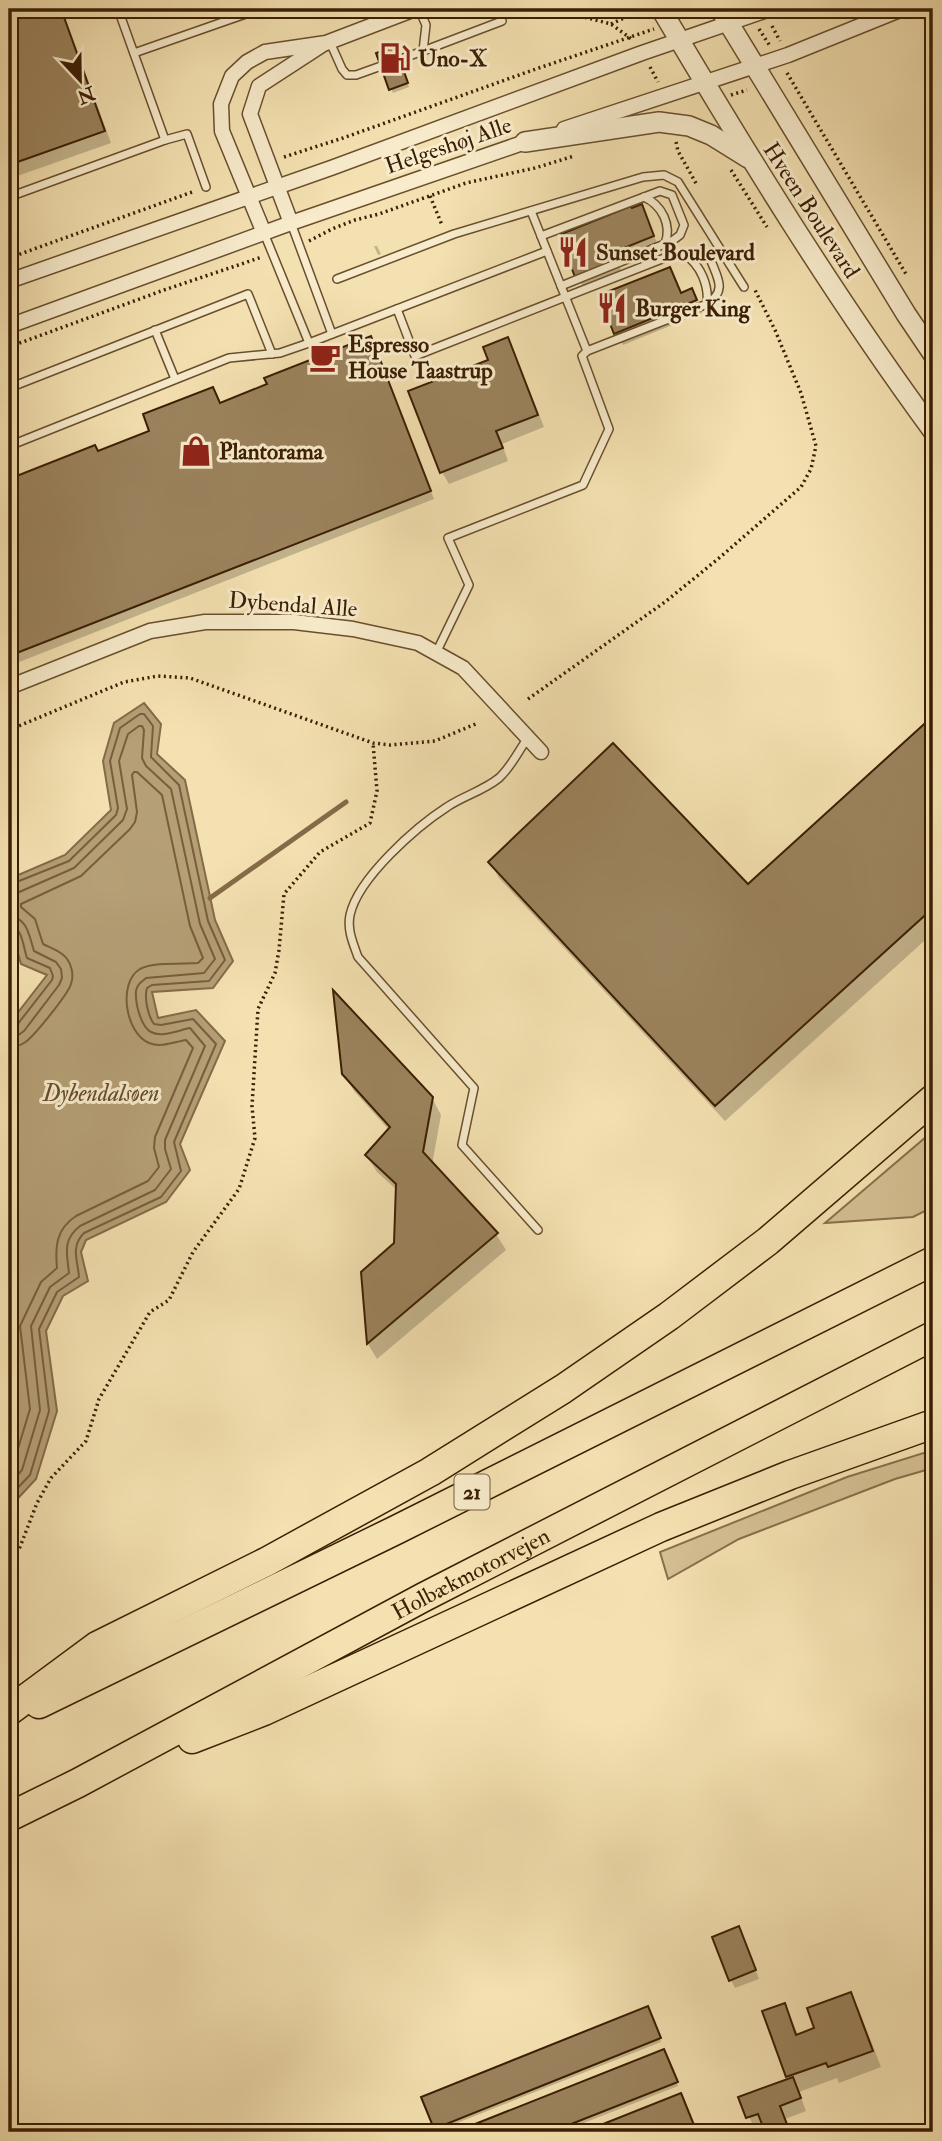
<svg xmlns="http://www.w3.org/2000/svg" width="942" height="2141" font-family="'IM FELL Double Pica',serif">
<style>
.green{fill:#d5c093;stroke:#886f4b;stroke-width:2}
.water{fill:#b59f76;stroke:#846b48;stroke-width:2}
.shadow{fill:#0003}
.lines{fill:none;stroke-linecap:round;stroke-linejoin:round}
.shore{stroke:#785e3c;stroke-width:2}
.stream{stroke:#846b48;stroke-width:5}
.building{fill:#9b835d;stroke:#3b1e03;stroke-width:2}
.service-casing{stroke:#694f2e;stroke-width:10}
.minor-casing{stroke:#694f2e;stroke-width:17}
.tertiary-casing{stroke:#694f2e;stroke-width:22}
.motorway-casing{stroke:#3b1e03;stroke-width:31}
.path{stroke:#3b1e03;stroke-width:3.5;stroke-dasharray:2 3.5;stroke-linecap:butt}
.service{stroke:#f8eccc;stroke-width:7}
.minor{stroke:#f8eccc;stroke-width:14}
.tertiary{stroke:#f8eccc;stroke-width:19}
.motorway{stroke:#f4e1b1;stroke-width:28}
.labels{text-anchor:middle;stroke-width:6;stroke-linejoin:round;paint-order:stroke}
.shield{fill:#f8eccc;stroke:#745c3f;stroke-width:2}
.shield-label{font-size:21px;font-weight:bold;fill:#3b1e03}
.poi-label{font-size:23px;font-weight:bold;fill:#3b1e03;stroke:#f8eccc;text-anchor:start}
.street-label{font-size:23px;fill:#3b1e03;stroke:#f8eccc}
.water-label{font-size:24px;font-style:italic;fill:#664b2b;stroke:#f8eccc}
</style>
<rect width="100%" height="100%" fill="#f4e1b1"/>
<filter id="stains"><feTurbulence type="fractalNoise" baseFrequency=".00286" numOctaves="4"/><feColorMatrix values="0 0 0 0 .2 0 0 0 0 .09 0 0 0 0 .02 0 0 0 .5 -.17"/></filter>
<radialGradient id="worn" r=".72"><stop offset=".6" stop-color="#630" stop-opacity="0"/><stop offset="1" stop-color="#630" stop-opacity=".3"/></radialGradient>
<g class="green">
<path d="M933,1131v76l-20,10 -88,6z"/>
<path d="M933,1450v18l-38,11 -156,60 -71,40 -8,-27 187,-75z"/>
</g>
<path class="water" d="M144,703l17,21 -4,30 28,26 30,140 18,41 -20,27 -61,4 6,26 38,-8 29,31 -45,103 10,26 -24,32 -80,38 -5,12 7,29 -25,15 -17,35 11,80 -21,68 -27,29v-484l38,-49 -26,-11 -12,-42v-43l56,-24 46,-45 -8,-49 11,-38z"/>
<g class="shadow">
<path d="M9,9h53l49,134 -102,36z"/>
<path d="M396,51l13,36 -16,6 -15,-39z"/>
<path d="M641,207l19,42 -41,16 3,8 -38,15 -7,-12 54,-66z"/>
<path d="M374,246h3l4,8 -3,1z"/>
<path d="M670,269l12,25 9,-4 11,23 -79,32 -7,-12 -15,-37z"/>
<path d="M507,339l7,12 30,76 -42,17 6,17 -59,23 -7,-12 48,-111z"/>
<path d="M374,346l60,153 -425,167v-185l86,-34 3,6z"/>
<path d="M933,718v215l-208,188 -226,-243 -9,-16 257,24z"/>
<path d="M344,1074l88,24 9,17 -9,50 64,69 10,16 -129,109 -9,-15 -5,-71 32,-29 3,-53 -21,-19 -10,-16 22,-26 -35,-39z"/>
<path d="M742,1936l17,43 -24,9 -4,-8z"/>
<path d="M850,1994l9,16 22,57 -42,16 -2,-5 -38,14 7,19 -21,8 5,13h-23l-2,-6 -10,4 -14,-32 49,-18 -26,-68 20,-7 15,31 18,-7z"/>
<path d="M649,2011l12,31 -224,89 -2,-3z"/>
<path d="M664,2051l14,35 -117,46h-101z"/>
<path d="M681,2095l13,34 -9,3h-97z"/>
</g>
<g class="lines">
<g class="shore">
<path d="M9,885l60,-24 47,-46 2,-7 -8,-47 10,-33 20,-14h4l9,12 -2,31 28,28 29,136 17,39 -16,21 -57,4 -5,3c-3,10 1,28 7,36l7,1 32,-6 23,25 -42,98 7,29 -20,26 -77,36c-14,14 -6,28 -5,44l-22,15 -18,37 10,82 -19,64 -21,22"/>
<path d="M9,894l8,-1 57,-25 49,-48 4,-11 -8,-48 9,-27 11,-8h3l2,4 -2,28 4,8 25,23 29,135 15,35 -11,14 -58,5c-5,4 -9,7 -10,13 -1,12 5,36 15,41 11,6 28,-2 39,-4l15,18 -40,94v9l6,20 -16,21 -75,36c-18,14 -13,28 -11,47l-19,14 -19,39 9,84 -18,60 -13,15"/>
<path d="M9,916c19,2 20,20 25,35l22,11 5,7 1,9 -3,7 -35,46 -7,5 -8,1"/>
<path d="M9,925c14,2 14,22 18,33l23,10 3,8 -1,4 -35,45 -8,3"/>
<path d="M9,1047c5,0 10,-1 15,-4 9,-5 44,-49 47,-59 2,-6 2,-11 0,-17 -4,-14 -16,-17 -28,-23l-8,-25 -14,-12v-3l60,-28 49,-47 5,-7 2,-10 -5,-37 2,-3h3l25,23 28,131 13,32 -5,5c-16,1 -45,-1 -58,6 -23,14 -14,65 9,74 12,5 25,-1 37,-3l7,8 -38,89 -1,11 5,19 -11,14 -72,35c-20,13 -21,31 -19,52l-16,14 -21,44 10,83 -17,56 -4,5"/>
</g>
<path class="stream" d="M210,898l136,-96"/>
</g>
<g class="building">
<path d="M9,9h52l44,122 -96,34z"/>
<path d="M395,46l13,37 -19,7 -13,-37z"/>
<path d="M642,204l12,32 -40,16 3,8 -42,17 -16,-42 72,-29 1,2z"/>
<path d="M670,267l11,26 11,-5 5,12 -83,34 -15,-39z"/>
<path d="M371,336l60,155 -422,165v-177l86,-34 3,6 51,-20 -6,-17 70,-27 7,16 47,-19 -3,-6z"/>
<path d="M508,337l30,78 -42,16 7,17 -63,25 -32,-82 80,-31 -5,-13z"/>
<path d="M933,716v192l-218,198 -227,-244 125,-119 135,141z"/>
<path d="M333,990l100,107 -10,55 75,81 -131,111 -6,-72 33,-29 2,-59 -31,-29 25,-28 -48,-53z"/>
<path d="M739,1926l17,44 -27,11 -17,-44z"/>
<path d="M851,1992l22,59 -45,16 -2,-4 -40,14 -24,-66 23,-8 11,32 18,-7 -7,-20z"/>
<path d="M648,2006l13,32 -227,91 -13,-32z"/>
<path d="M664,2049l14,33 -127,50h-96z"/>
<path d="M793,2077l8,21 -21,8 10,26h-25l-7,-18 -12,4 -8,-21z"/>
<path d="M681,2093l13,32 -18,7h-93z"/>
</g>
<g class="lines">
<defs>
<g id="service">
<path d="M118,9l47,131"/>
<path d="M330,42l12,27 5,6h9l67,-24 3,-26 -7,-16"/>
<path d="M423,51l79,-30"/>
<path d="M134,53l126,-44"/>
<path d="M9,197l156,-57 22,-6 19,53"/>
<path d="M644,197c18,8 28,28 21,47"/>
<path d="M291,223l41,111"/>
<path d="M264,233l45,110"/>
<path d="M541,236l119,-45 12,4 12,30 -4,10 -8,6 -111,45"/>
<path d="M685,255c16,10 24,31 22,49"/>
<path d="M337,279l117,-45 189,-57 21,-2 14,7 66,105"/>
<path d="M397,309l18,47 252,-99 32,-4 11,5c7,20 18,32 -3,46l-120,47"/>
<path d="M155,330l20,49"/>
<path d="M9,388l239,-94 24,60"/>
<path d="M9,446l220,-88 51,-5 29,-10 238,-92"/>
<path d="M436,653l33,-68 -21,-47 135,-53 26,-56 -27,-73 5,-5 -56,-140"/>
<path d="M527,739c-9,13 -16,28 -28,39 -16,13 -36,18 -52,29 -31,20 -89,71 -97,108 -3,15 3,28 8,42l116,131 -12,57 76,85"/>
</g>
<g id="minor">
<path d="M564,129l224,-74 114,-46"/>
<path d="M291,223l-41,-109 9,-28 63,-41"/>
<path d="M264,233l-42,-102 -1,-27 11,-28 15,-14 18,-10 61,-9 89,-34"/>
<path d="M9,281l322,-113 311,-115 128,-44"/>
<path d="M9,326l282,-103 243,-84"/>
<path d="M9,687l141,-56 55,-9h89l59,7 65,14 45,25 78,84"/>
</g>
<g id="tertiary">
<path d="M661,9c85,144 173,287 272,422"/>
<path d="M720,9l186,305 27,40"/>
<path d="M525,142l134,-20 30,4 22,9 37,23"/>
</g>
<g id="motorway">
<path d="M39,1704l357,-174 537,-269"/>
<path d="M9,1711l88,-65 169,-84 164,-90 133,-83 106,-73 99,-75 165,-142"/>
<path d="M192,1739l72,-28 397,-184 129,-52 143,-51"/>
<path id="s1" d="M9,1817l69,-34 346,-186 509,-261"/>
</g>
</defs>
<use href="#service" class="service-casing"/>
<use href="#minor" class="minor-casing"/>
<use href="#tertiary" class="tertiary-casing"/>
<use href="#motorway" class="motorway-casing"/>
<g class="path">
<path d="M553,9l58,15 22,16"/>
<path d="M631,12l9,-3"/>
<path d="M611,24l24,-11 10,2"/>
<path d="M772,26l8,15"/>
<path d="M759,29l11,17"/>
<path d="M650,67l8,15"/>
<path d="M787,73l119,201"/>
<path d="M731,95l16,-5"/>
<path d="M676,142l2,9 19,34"/>
<path d="M284,157l59,-19 190,-68 121,-41"/>
<path d="M731,170l36,57"/>
<path d="M430,196l12,29"/>
<path d="M309,241l23,-12 23,-9 24,-6 87,-31 69,-15 39,-12"/>
<path d="M9,258l186,-67"/>
<path d="M9,347l155,-57 98,-33"/>
<path d="M528,699l137,-97 53,-43 83,-72 10,-18 5,-23 -15,-53 -26,-63 -20,-40"/>
<path d="M9,730l115,-48 34,-6 32,2 183,65 17,2 45,-4 43,-18"/>
<path d="M9,1561l11,-14 17,-44 14,-25 35,-37 13,-42 51,-87 19,-12 24,-48 46,-63 16,-51 -3,-32 6,-97 17,-36 4,-23 5,-56 36,-42 50,-29 7,-32 -4,-48"/>
</g>
<use href="#service" class="service"/>
<use href="#minor" class="minor"/>
<use href="#tertiary" class="tertiary"/>
<use href="#motorway" class="motorway"/>
</g>
<defs>
<symbol id="fuel-bare" viewBox="-9 -9 18 18"><path d="M-5.5-6h7V0h2V4h1.3V-2.5L3-4.5l.8-.8L6-3V5H2.5V1h-1V6h-7ZM-4.2-4.7v3.2H.2V-4.7Z" fill="#8f2418" stroke="#f8eccc" stroke-width="2.5" paint-order="stroke"/></symbol>
<symbol id="restaurant-bare" viewBox="-9 -9 18 18"><path d="M-5-6h1v4h1v-4h1v4h1v-4h1v5L-1.5 .5V6h-2V.5L-5-1ZM5-6V6H3V1.5H1.5Q1.5-4 5-6Z" fill="#8f2418" stroke="#f8eccc" stroke-width="2.5" paint-order="stroke"/></symbol>
<symbol id="cafe-bare" viewBox="-9 -9 18 18"><path d="M-5.5-4.5H6V0H3Q3 3.5 0 3.5H-2.5Q-5.5 3.5-5.5 0ZM3-3.2v2h1.7v-2ZM-6 4.5H4V6H-6Z" fill="#8f2418" stroke="#f8eccc" stroke-width="2.5" paint-order="stroke"/></symbol>
<symbol id="shop-bare" viewBox="-9 -9 18 18"><path d="M-5-2.5h2.3a2.7 3.5 0 0 1 5.4 0H5L5.5 6h-11ZM-1.5-2.5h3a1.5 2.3 0 0 0-3 0Z" fill="#8f2418" stroke="#f8eccc" stroke-width="2.5" paint-order="stroke"/></symbol>
</defs>
<g fill-rule="evenodd">
<use href="#fuel-bare" x="373" y="36" width="44" height="44"/>
<use href="#restaurant-bare" x="551" y="230" width="44" height="44"/>
<use href="#restaurant-bare" x="590" y="286" width="44" height="44"/>
<use href="#cafe-bare" x="303" y="335" width="44" height="44"/>
<use href="#shop-bare" x="174" y="429" width="44" height="44"/>
</g>
<g class="labels">
<rect class="shield" x="454.5" y="1474.5" width="35" height="35" rx="5"/>
<g class="shield-label">
<text x="472" y="1499">21</text>
</g>
<g class="poi-label">
<text x="418" y="66">Uno-X</text>
<text x="596" y="260">Sunset Boulevard</text>
<text x="635" y="316">Burger King</text>
<text x="348" y="352">Espresso<tspan x="348" dy="26">House Taastrup</tspan></text>
<text x="219" y="459">Plantorama</text>
</g>
<g class="street-label">
<text transform="translate(448 145) rotate(-19)" y="8">Helgeshøj Alle</text>
<text transform="translate(812 210) rotate(57)" y="8">Hveen Boulevard</text>
<text transform="translate(293 604) rotate(4)" y="8">Dybendal Alle</text>
<text dy="8" stroke="none"><textPath href="#s1" startOffset="522">Holbækmotorvejen</textPath></text>
</g>
<g class="water-label">
<text x="101" y="1101">Dybendalsøen</text>
</g>
</g>
<rect width="942" height="2141" fill="none" stroke="#f4e1b1" stroke-width="35"/>
<rect x="10" y="10" width="921" height="2120" fill="none" stroke="#3b1e03" stroke-width="3.5"/>
<rect x="18" y="18" width="907" height="2106" fill="none" stroke="#3b1e03" stroke-width="2"/>
<g transform="translate(80 80) rotate(158)" stroke="#f8eccc" stroke-width="5" paint-order="stroke">
<path d="M0-5L12 26L0 18L-12 26Z" fill="#3b1e03"/>
<text y="-10" font-size="19" font-weight="bold" text-anchor="middle" fill="#3b1e03">N</text>
</g>
<rect width="100%" height="100%" filter="url(#stains)"/>
<rect width="100%" height="100%" fill="url(#worn)"/>
</svg>
